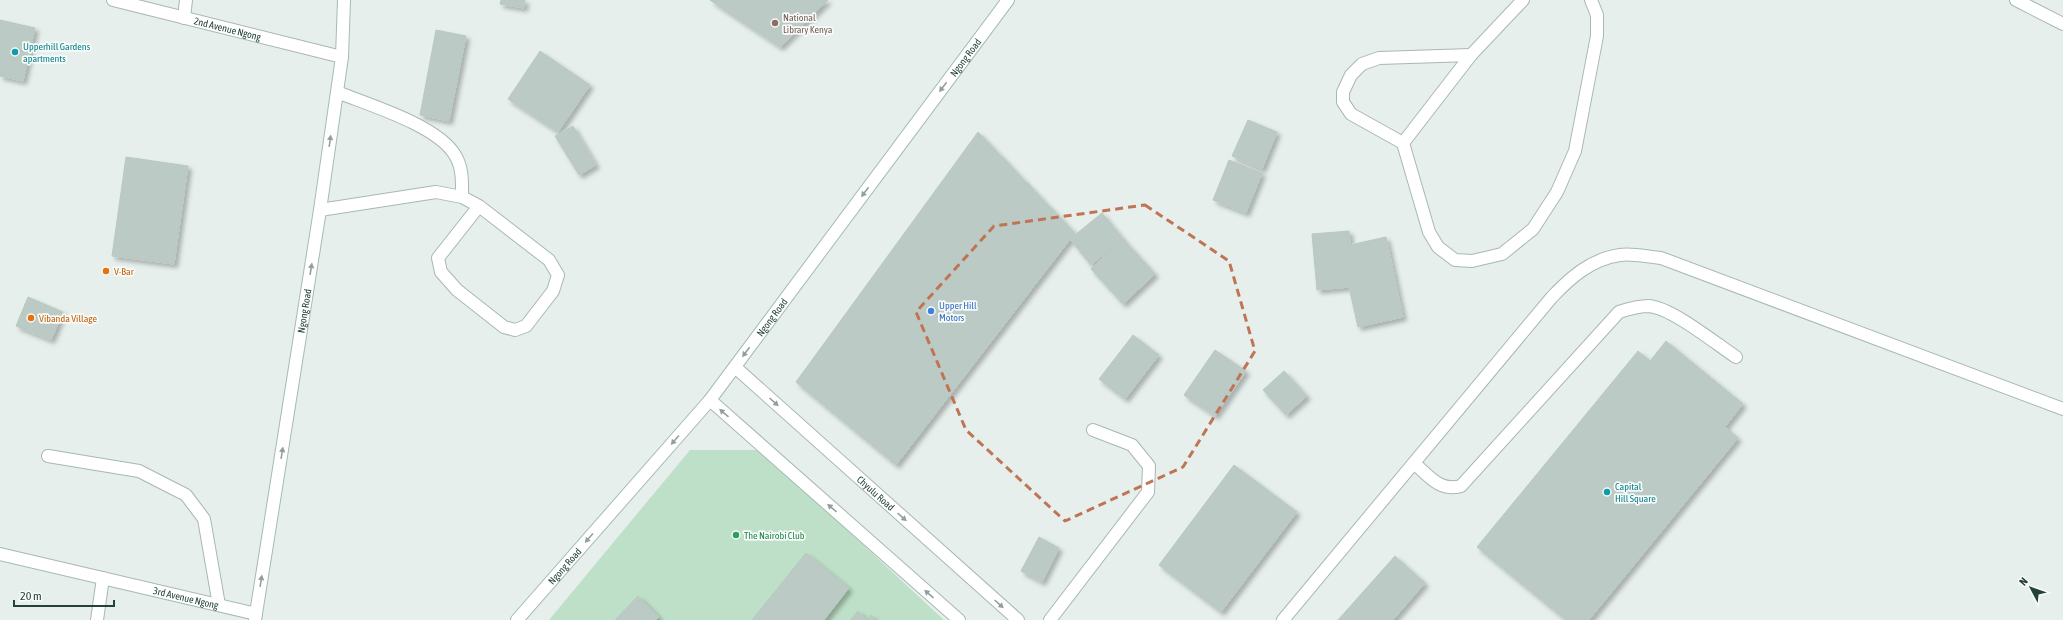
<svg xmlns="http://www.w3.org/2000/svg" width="2063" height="620" font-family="'Asap Condensed',sans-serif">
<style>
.green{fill:#bfe0c8}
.building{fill:#bbcac4;stroke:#b8c9c2;filter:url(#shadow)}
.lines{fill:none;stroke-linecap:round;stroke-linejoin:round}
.service-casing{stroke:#a8b8b2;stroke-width:14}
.minor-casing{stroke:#a8b8b2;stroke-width:14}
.secondary-casing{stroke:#a4bbb3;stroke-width:14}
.service{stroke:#fff;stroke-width:12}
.minor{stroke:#fff;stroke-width:12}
.secondary{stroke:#fff;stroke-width:12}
.oneway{fill:#92a09c}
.marked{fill:none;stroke:#c07456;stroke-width:3;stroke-dasharray:8 5;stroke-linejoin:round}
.education-dot{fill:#8d6e63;stroke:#f7fbf9;stroke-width:1.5}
.culture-dot{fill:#0f9aa8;stroke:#f7fbf9;stroke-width:1.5}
.food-dot{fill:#e8710a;stroke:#f7fbf9;stroke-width:1.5}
.shop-dot{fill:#3f7fe0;stroke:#f7fbf9;stroke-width:1.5}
.leisure-dot{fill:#2e9e5b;stroke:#f7fbf9;stroke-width:1.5}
.labels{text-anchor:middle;stroke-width:3.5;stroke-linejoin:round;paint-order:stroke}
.education-label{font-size:10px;fill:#785e54;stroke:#f7fbf9;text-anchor:start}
.street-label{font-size:10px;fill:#24423a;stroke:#f7fbf9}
.culture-label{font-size:10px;fill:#0d838f;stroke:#f7fbf9;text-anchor:start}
.food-label{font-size:10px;fill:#c56008;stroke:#f7fbf9;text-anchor:start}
.shop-label{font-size:10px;fill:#366cbe;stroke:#f7fbf9;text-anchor:start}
.leisure-label{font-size:10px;fill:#27864d;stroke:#f7fbf9;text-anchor:start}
</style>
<defs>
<filter id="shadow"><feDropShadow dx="3.5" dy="3.5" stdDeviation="2" flood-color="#0004"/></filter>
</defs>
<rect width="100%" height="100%" fill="#e6efeb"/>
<path class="green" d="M690,450h71l183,170h-395z"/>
<g class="building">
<path d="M501,0h24l-1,8 -24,-4z"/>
<path d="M710,0h118l-48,47z"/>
<path d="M0,20l35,8 -12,53 -23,-5z"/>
<path d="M436,30l30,6 -17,85 -29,-6z"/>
<path d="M540,51l50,34 -32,47 -50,-33z"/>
<path d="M1248,120l29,12 -15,37 -30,-13z"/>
<path d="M573,126l23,39 -17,10 -24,-39z"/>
<path d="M978,132l97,101 -179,232 -100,-83z"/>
<path d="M126,157l62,9 -14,98 -62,-8z"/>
<path d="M1229,160l33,13 -16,40 -33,-13z"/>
<path d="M1102,213l21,26 -32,26 -21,-26z"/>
<path d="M1349,231l1,14 36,-8 17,80 -45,10 -9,-40 -32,3 -5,-56z"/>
<path d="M1123,239l32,35 -32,30 -32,-35z"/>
<path d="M28,297l35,15 -12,28 -35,-14z"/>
<path d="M1133,335l26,20 -34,44 -26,-20z"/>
<path d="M1666,341l77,63 -18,23 13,11 -149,182h-23l-89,-73 161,-196 12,10z"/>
<path d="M1215,350l31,21 -31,45 -31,-21z"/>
<path d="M1284,371l23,25 -21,19 -23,-25z"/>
<path d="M1234,465l63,47 -76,100 -62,-47z"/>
<path d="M1039,537l20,11 -17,34 -21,-11z"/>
<path d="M806,553l43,35 -25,32h-72z"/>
<path d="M1395,556l30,27 -32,37h-55z"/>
<path d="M638,596l21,21 -3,3h-41z"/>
<path d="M858,611l8,9 5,-5 5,5h-26z"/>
</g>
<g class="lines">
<defs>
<g id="service">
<path d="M184,18l2,-18"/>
<path d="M1471,55l-92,3 -17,6 -11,11 -8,17v10l8,12 52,29 26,89 9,15 17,13 17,1 30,-7 31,-25 24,-37 18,-41 22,-115v-21l-6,-15"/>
<path d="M337,92c32,13 100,33 118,63 8,13 7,27 7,42"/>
<path d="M1403,143l68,-88 52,-55"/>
<path d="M320,210l116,-18 26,5 17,9 70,54 9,15 -5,16 -27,35 -11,4 -11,-3 -47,-37 -16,-18 -3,-14 41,-52"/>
<path d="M48,456l91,15 47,24 18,24 15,86"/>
<path d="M1414,463c15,13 26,29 47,23l158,-174c9,-3 19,-6 30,-6 23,2 66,37 87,51"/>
<path d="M97,620l6,-42"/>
<path d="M1050,620l98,-128 1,-26 -17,-21 -39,-15"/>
</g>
<g id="minor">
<path id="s1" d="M113,0l229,57"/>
<path d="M2016,0l47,24"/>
<path id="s2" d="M735,367l283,253"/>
<path d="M710,400l249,220"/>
<path id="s3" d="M0,554l256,60"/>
<path d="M1283,620l269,-323c18,-19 39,-38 68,-42 12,-2 28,2 41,3l402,151"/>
</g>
<g id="secondary">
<path id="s4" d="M255,620l65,-410 22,-153 2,-57"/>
<path id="s5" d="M517,620l193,-220 298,-400"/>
</g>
</defs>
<use href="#service" class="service-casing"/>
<use href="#minor" class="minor-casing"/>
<use href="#secondary" class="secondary-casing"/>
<use href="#service" class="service"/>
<use href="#minor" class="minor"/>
<use href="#secondary" class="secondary"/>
</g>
<defs><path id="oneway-solid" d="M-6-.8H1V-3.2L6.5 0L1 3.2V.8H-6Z"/></defs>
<g class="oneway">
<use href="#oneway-solid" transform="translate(943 87) rotate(127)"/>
<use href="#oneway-solid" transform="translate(330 141) rotate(-82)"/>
<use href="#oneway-solid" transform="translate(865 192) rotate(127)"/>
<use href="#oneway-solid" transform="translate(311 269) rotate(-81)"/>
<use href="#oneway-solid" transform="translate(746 352) rotate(127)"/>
<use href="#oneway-solid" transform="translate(774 402) rotate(42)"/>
<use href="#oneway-solid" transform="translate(724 413) rotate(-139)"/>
<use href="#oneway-solid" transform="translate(675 440) rotate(131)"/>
<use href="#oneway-solid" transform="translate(282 453) rotate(-81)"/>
<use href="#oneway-solid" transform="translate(832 508) rotate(-139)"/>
<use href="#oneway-solid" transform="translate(902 517) rotate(42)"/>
<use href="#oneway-solid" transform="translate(589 538) rotate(131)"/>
<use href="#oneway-solid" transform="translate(261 581) rotate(-81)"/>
<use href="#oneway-solid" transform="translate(929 594) rotate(-139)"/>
<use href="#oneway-solid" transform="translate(999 604) rotate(42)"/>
</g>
<path class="marked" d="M1145,205l84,56 26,90 -72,116 -118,54 -99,-91 -50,-118 78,-86z"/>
<circle class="education-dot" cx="775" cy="23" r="4"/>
<g class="culture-dot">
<circle cx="15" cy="52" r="4"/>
<circle cx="1607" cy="492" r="4"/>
</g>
<g class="food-dot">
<circle cx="106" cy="271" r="4"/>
<circle cx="31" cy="318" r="4"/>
</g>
<circle class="shop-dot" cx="931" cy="311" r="4"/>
<circle class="leisure-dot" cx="736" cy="535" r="4"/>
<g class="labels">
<g class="education-label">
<text x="783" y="21">National<tspan x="783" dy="12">Library Kenya</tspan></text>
</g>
<g class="street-label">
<text dy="4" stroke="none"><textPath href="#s1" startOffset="118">2nd Avenue Ngong</textPath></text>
<text dy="4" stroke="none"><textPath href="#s5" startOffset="720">Ngong Road</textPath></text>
<text dy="4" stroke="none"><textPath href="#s4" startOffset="313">Ngong Road</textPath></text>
<text dy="4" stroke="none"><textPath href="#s5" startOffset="396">Ngong Road</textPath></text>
<text dy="4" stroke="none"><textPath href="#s2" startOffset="189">Chyulu Road</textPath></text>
<text dy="4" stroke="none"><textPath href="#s5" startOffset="72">Ngong Road</textPath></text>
<text dy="4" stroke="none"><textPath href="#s3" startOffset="191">3rd Avenue Ngong</textPath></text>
</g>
<g class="culture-label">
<text x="23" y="50">Upperhill Gardens<tspan x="23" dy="12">apartments</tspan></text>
<text x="1615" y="490">Capital<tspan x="1615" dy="12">Hill Square</tspan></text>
</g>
<g class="food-label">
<text x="114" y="275">V-Bar</text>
<text x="39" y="322">Vibanda Village</text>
</g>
<g class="shop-label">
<text x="939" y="309">Upper Hill<tspan x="939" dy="12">Motors</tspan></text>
</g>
<g class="leisure-label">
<text x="744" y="539">The Nairobi Club</text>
</g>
</g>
<g transform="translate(2031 588) rotate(311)" stroke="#f7fbf9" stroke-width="3" paint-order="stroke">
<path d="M0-3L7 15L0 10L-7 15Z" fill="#24423a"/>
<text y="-6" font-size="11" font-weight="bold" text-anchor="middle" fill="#24423a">N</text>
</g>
<path d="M14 600v6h100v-6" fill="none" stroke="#24423a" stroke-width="2"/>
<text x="20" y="600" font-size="12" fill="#24423a" stroke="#f7fbf9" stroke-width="3" paint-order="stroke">20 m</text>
</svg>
